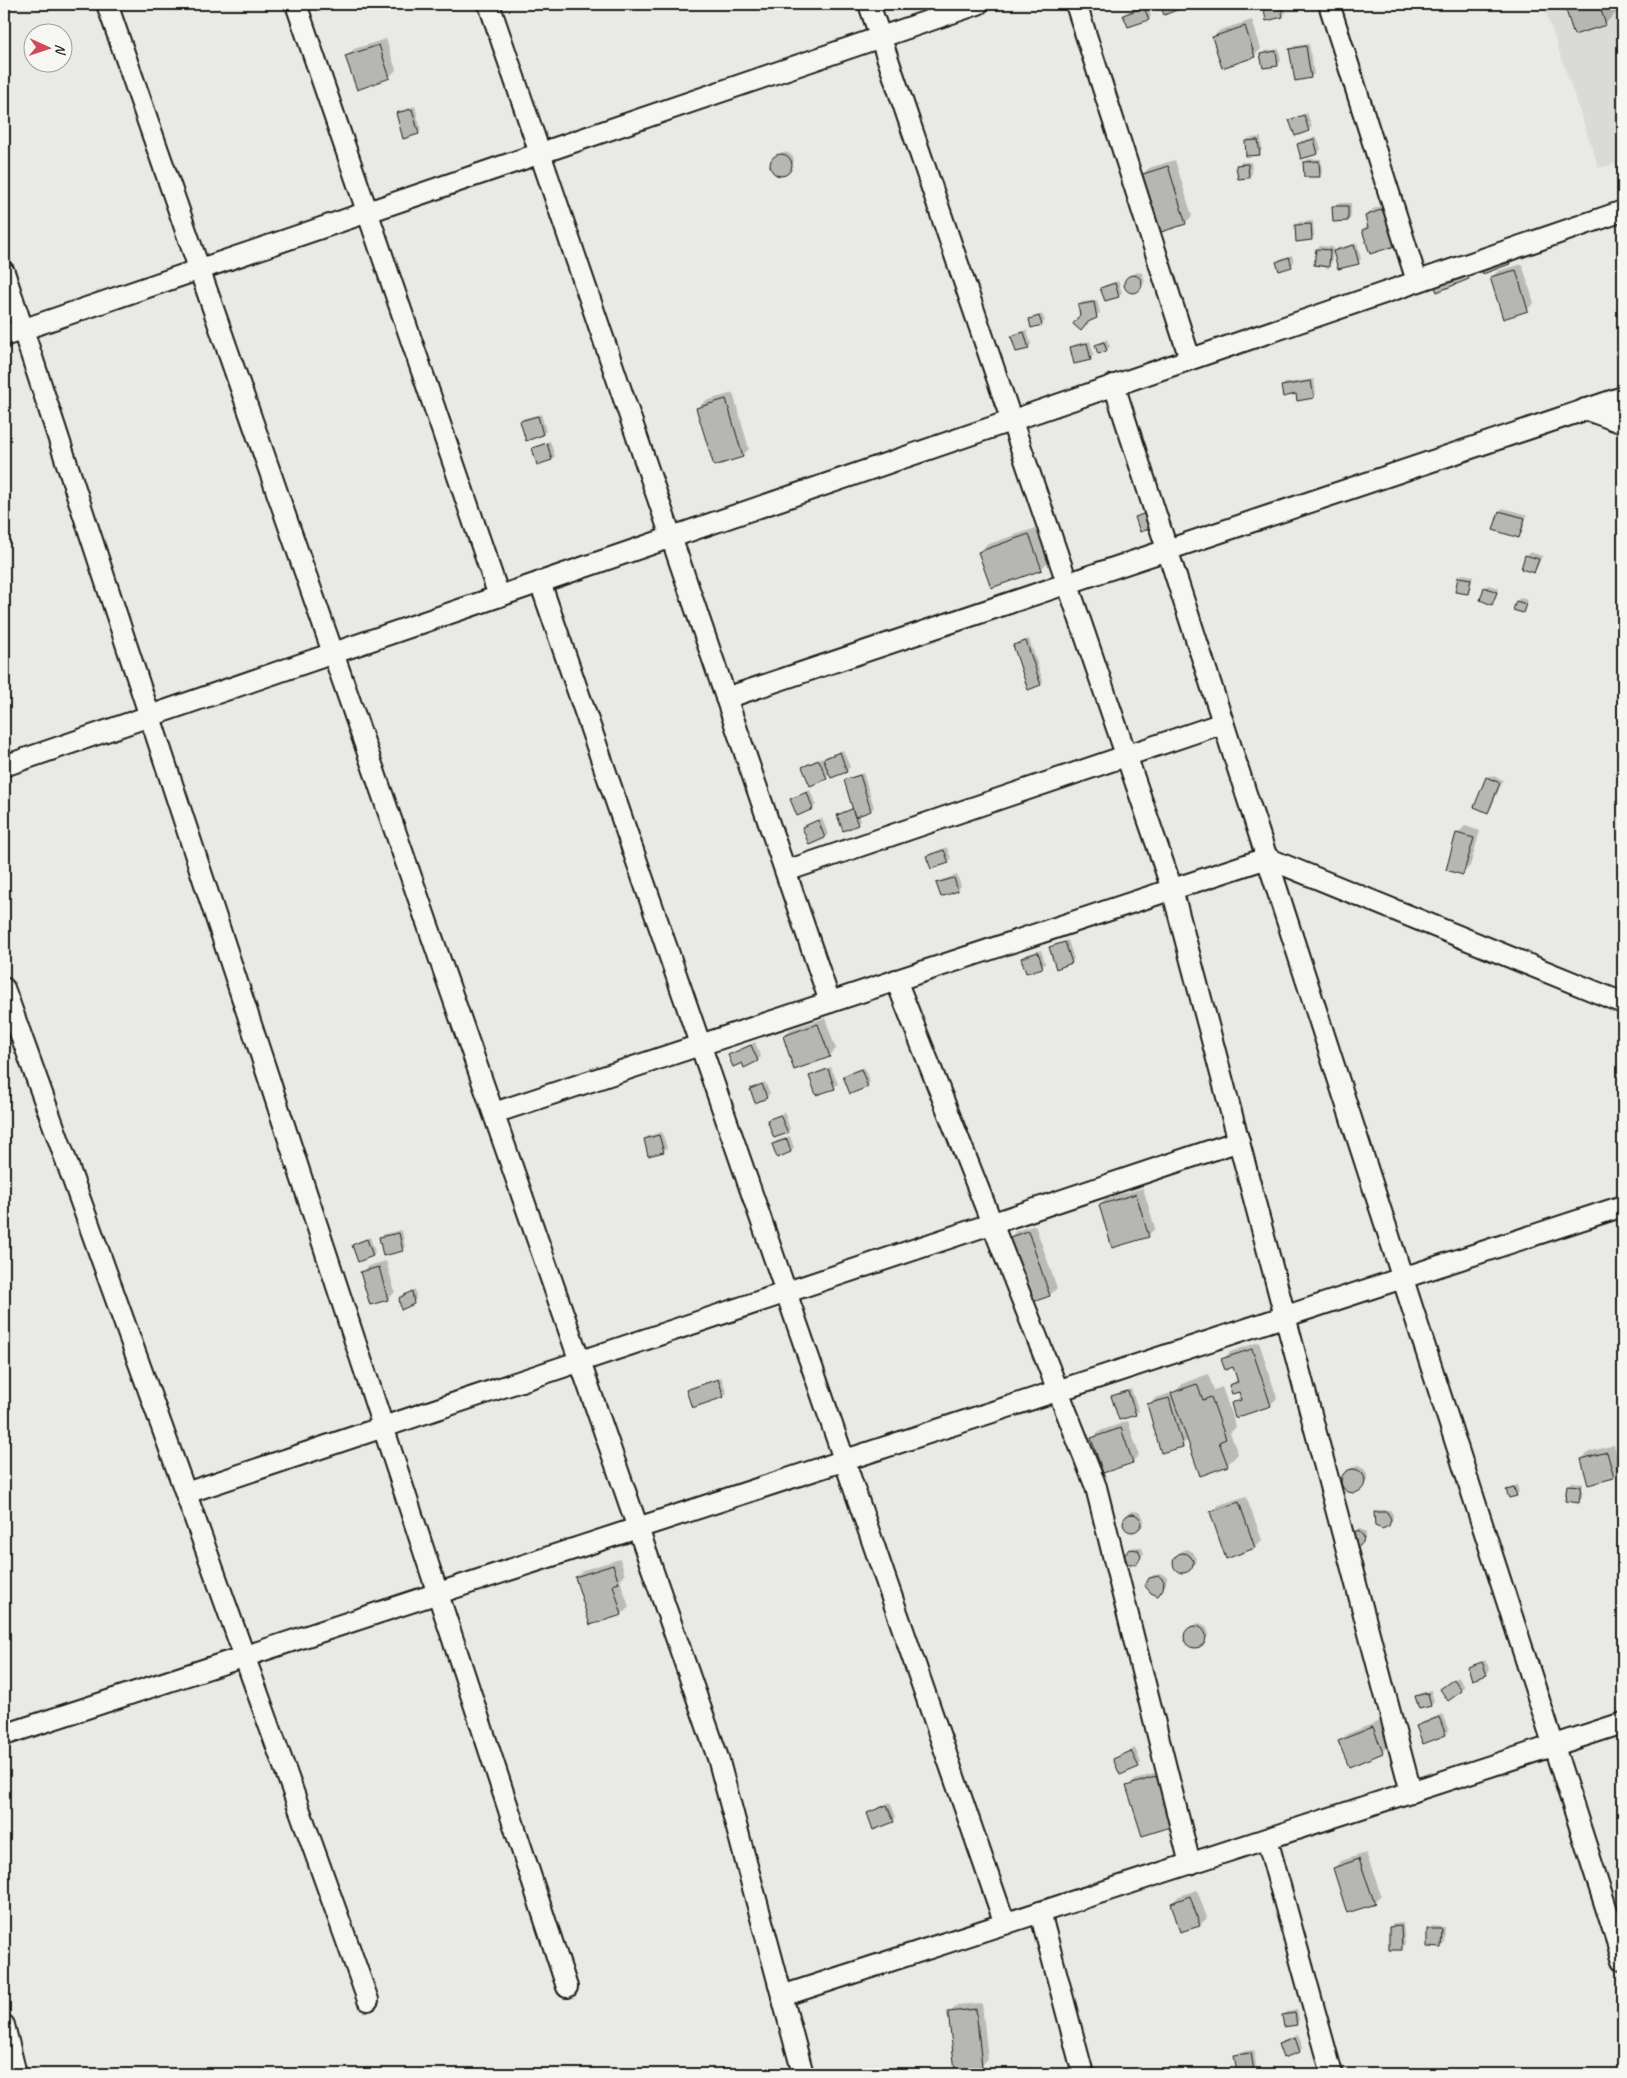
<svg xmlns="http://www.w3.org/2000/svg" width="1627" height="2078" font-family="Caveat,sans-serif">
<style>
.built{fill:#dadad6}
.shadow{fill:#0003}
.building{fill:#b6b6b3;stroke:#1c1c1c}
.lines{fill:none;stroke-linecap:round;stroke-linejoin:round}
.street-casing{stroke:#1c1c1c;stroke-width:24}
.street{stroke:#f6f6f2;stroke-width:20}
</style>
<rect width="100%" height="100%" fill="#e9e9e5"/>
<filter id="ink" filterUnits="userSpaceOnUse"><feTurbulence type="fractalNoise" baseFrequency=".02" numOctaves="2"/><feDisplacementMap in="SourceGraphic" scale="10" xChannelSelector="R" yChannelSelector="G"/><feConvolveMatrix kernelMatrix="1 2 1 2 8 2 1 2 1" color-interpolation-filters="sRGB"/></filter>
<g filter="url(#ink)">
<path class="built" d="M1543,4h80v158l-24,6z"/>
<g class="shadow">
<path d="M1265,4h19l2,9 -4,3z"/>
<path d="M1565,4h48l3,9 -11,11 -30,10z"/>
<path d="M1147,5l4,11 -3,3 -23,-4 3,-3z"/>
<path d="M1252,20l9,29 -7,7 -41,-19 7,-7z"/>
<path d="M386,39l10,31 -7,7 -42,-21 7,-7z"/>
<path d="M1309,44l5,30 -4,3 -19,-28 3,-3z"/>
<path d="M1279,49l2,12 -3,3 -16,-9 3,-4z"/>
<path d="M415,106l6,24 -3,3 -21,-19 3,-3z"/>
<path d="M1307,113l5,14 -4,3 -17,-9 3,-3z"/>
<path d="M1261,137l1,13 -3,4 -13,-13 3,-3z"/>
<path d="M1317,137l4,12 -3,4 -16,4 -4,-12 3,-4z"/>
<path d="M782,152l6,1 5,4 1,5 -8,12 -6,1 -8,-6 1,-9z"/>
<path d="M1308,159h13l1,13 -3,4 -14,-14z"/>
<path d="M1175,160l17,56 -7,7 -43,-48 7,-7z"/>
<path d="M1241,162h10l1,12 -4,3 -10,-12z"/>
<path d="M1337,203h14v14l-3,3 -14,-14z"/>
<path d="M1390,203l11,35 -7,7 -31,-15 6,-5 -3,-9 7,-7z"/>
<path d="M1313,221l1,15 -3,3 -15,-14 3,-3z"/>
<path d="M1357,243l4,16 -3,3 -23,-11 3,-3z"/>
<path d="M1320,246l13,1 -1,15 -4,3 -11,-16z"/>
<path d="M1292,255l2,7 -3,4 -14,-4 3,-3z"/>
<path d="M1522,264l12,39 -7,7 -36,-32 7,-7z"/>
<path d="M1137,272l5,1 3,8 -8,10 -5,1 -4,-2 -3,-5 1,-5z"/>
<path d="M1118,281l4,12 -4,3 -16,-8 3,-3z"/>
<path d="M1097,300l3,13 -11,7 -8,-4 -2,-10 3,-4z"/>
<path d="M1042,314l3,7 -3,3 -10,3 -2,-7z"/>
<path d="M1027,330l4,14 -3,4 -15,-12 3,-3z"/>
<path d="M1107,339l3,8 -4,3 -10,-5z"/>
<path d="M1090,341l4,14 -4,4 -18,-11 3,-4z"/>
<path d="M1314,379l2,15 -3,3 -31,-11 3,-3z"/>
<path d="M733,393l16,56 -7,7 -44,-48 7,-7z"/>
<path d="M541,414l5,17 -4,3 -21,-12 3,-4z"/>
<path d="M550,441l5,15 -3,3 -19,-10 3,-3z"/>
<path d="M1503,508l24,7 -5,18 -3,4 -19,-26z"/>
<path d="M1036,528l12,34 -7,7 -62,-16 7,-8z"/>
<path d="M1530,552l12,4 -5,12 -3,3 -11,-3 4,-13z"/>
<path d="M1462,574l11,2 -3,14 -3,3 -8,-16z"/>
<path d="M1488,585l11,3 -4,12 -3,3 -7,-15z"/>
<path d="M1520,598l8,2 -6,12 -5,-11z"/>
<path d="M1029,639l14,42 -3,3 -25,-38 3,-3z"/>
<path d="M843,750l7,17 -3,3 -16,7 -1,-3 -4,4 -23,-11 4,-3 15,-7 1,3 4,-4z"/>
<path d="M863,773l11,34 -3,3 -13,5 2,6 -3,3 -19,-9 16,-8 -9,-26 3,-3z"/>
<path d="M1490,775l13,5 -12,28 -3,3 -1,-33z"/>
<path d="M810,790l6,15 -18,9 -7,-14z"/>
<path d="M822,818l6,16 -3,3 -22,-9z"/>
<path d="M1465,826l15,5 -10,35 -7,7 -15,-4 10,-36z"/>
<path d="M947,847l4,12 -3,3 -20,-6 3,-3z"/>
<path d="M957,875l4,11 -3,4 -16,5 -4,-11 3,-4z"/>
<path d="M1068,940l6,19 -3,3 -21,-14 4,-3z"/>
<path d="M1041,950l4,13 -3,4 -20,-9 3,-3z"/>
<path d="M825,1018l11,31 -7,7 -45,-20 7,-7z"/>
<path d="M755,1042l6,15 -3,3 -29,-5z"/>
<path d="M831,1067l7,17 -4,3 -23,-10 3,-4z"/>
<path d="M864,1067l6,15 -3,4 -23,-10 4,-3z"/>
<path d="M765,1082l5,12 -14,7 -5,-12z"/>
<path d="M784,1112l6,17 -3,3 -19,-12z"/>
<path d="M662,1132l5,16 -4,3 -18,-12 3,-3z"/>
<path d="M790,1136l4,12 -3,3 -18,-7 3,-3z"/>
<path d="M1143,1188l12,40 -7,8 -48,-31 7,-7z"/>
<path d="M1035,1225l22,63 -7,7 -20,6 -21,-63 7,-7z"/>
<path d="M402,1230l3,17 -3,3 -22,-12 4,-4z"/>
<path d="M370,1237l5,15 -3,3 -18,-10 3,-3z"/>
<path d="M386,1261l9,31 -7,7 -27,-26 7,-7z"/>
<path d="M415,1289l1,10 -3,4 -13,-5z"/>
<path d="M1259,1342l18,56 -7,7 -38,-1 9,-8 -1,-5 -9,-6 7,-7 -4,-12 -11,-7 7,-7z"/>
<path d="M1208,1374l6,16 8,-3 14,40 -6,6 8,21 -11,11 -38,-26 -7,6 -34,-40 8,-7 18,-6 10,-9z"/>
<path d="M721,1377l6,16 -4,3 -36,-5 3,-3z"/>
<path d="M1131,1389l8,22 -4,3 -22,-17 3,-3z"/>
<path d="M1128,1421l11,34 -7,7 -39,-24 7,-7z"/>
<path d="M1614,1445l7,25 -7,7 -25,6 -7,-24 7,-7z"/>
<path d="M1358,1466l6,3 3,5v7l-9,9 -6,2 -6,-3 -4,-6 1,-6 8,-9z"/>
<path d="M1572,1482l11,1 -1,15 -3,3 -11,-16z"/>
<path d="M1517,1485l2,7 -3,3 -9,-5z"/>
<path d="M1246,1496l16,44 -7,7 -43,-35 7,-7z"/>
<path d="M1378,1510h12l3,5 -1,7 -4,3 -13,-12z"/>
<circle cx="1134" cy="1521" r="10"/>
<path d="M1359,1529l4,1 3,3v5l-9,9 -6,-15z"/>
<path d="M1134,1547h7l3,6 -8,10 -6,-13z"/>
<path d="M1187,1549l6,3 3,6 -1,6 -9,8h-7l-5,-5 -1,-6 8,-10z"/>
<path d="M620,1559l5,16 -5,5 9,27 -7,7 -46,-37 7,-7z"/>
<path d="M1162,1574l5,3 -1,7 -5,7 -11,-13 3,-3z"/>
<path d="M1199,1623l7,3 3,8 -7,11 -8,3 -7,-3 -3,-8 7,-11z"/>
<path d="M1485,1660l5,10 -4,4 -17,-6z"/>
<path d="M1458,1677l7,10 -4,3 -16,-4z"/>
<path d="M1431,1690l3,11 -3,4 -12,2 -2,-11 3,-3z"/>
<path d="M1442,1714l7,17 -3,3 -22,8 -6,-16 3,-3z"/>
<path d="M1380,1721l9,24 -7,7 -42,-11 7,-7z"/>
<path d="M1135,1748l6,15 -3,3 -23,-7z"/>
<path d="M1165,1770l16,48 -53,-31 7,-7z"/>
<path d="M890,1802l6,15 -3,4 -25,-8z"/>
<path d="M1366,1853l15,42 -7,7 -40,-34 7,-7z"/>
<path d="M1197,1890l10,28 -7,7 -19,6 -9,-28 7,-7z"/>
<path d="M1403,1923l2,22 -4,4 -11,-22 3,-3z"/>
<path d="M1432,1926l13,1 -1,17 -3,3 -12,-18z"/>
<path d="M982,2003l6,56 -7,7 -31,-53 7,-8z"/>
<path d="M1297,2010l2,10 -3,4 -13,-8 4,-4z"/>
<path d="M1298,2035l5,13 -4,3 -19,-7 3,-3z"/>
<path d="M1254,2050l2,16 -3,3 -17,-13 3,-4z"/>
<path d="M1030,2067v7h-24l6,-6z"/>
</g>
<g class="building">
<path d="M1160,4h32l-28,11z"/>
<path d="M1263,4h17l3,13 -17,4z"/>
<path d="M1564,4h35l7,21 -32,10z"/>
<path d="M1144,7l5,13 -21,7 -5,-12z"/>
<path d="M1245,26l10,31 -33,11 -10,-31z"/>
<path d="M379,45l11,33 -33,12 -12,-34z"/>
<path d="M1306,46l5,32 -16,3 -6,-32z"/>
<path d="M1276,51l2,15 -15,2 -3,-14z"/>
<path d="M412,109l7,25 -16,5 -7,-26z"/>
<path d="M1304,115l5,16 -14,5 -6,-16z"/>
<path d="M1314,139l4,15 -17,5 -4,-15z"/>
<path d="M1258,140l2,15 -14,1 -1,-15z"/>
<circle cx="781" cy="165" r="11"/>
<path d="M1319,161l1,16h-16l-1,-15z"/>
<path d="M1248,164l1,14 -11,1 -2,-14z"/>
<path d="M1168,166l18,58 -28,9 -18,-58z"/>
<path d="M1332,206h16v15l-15,1z"/>
<path d="M1383,209l12,37 -25,8 -8,-24 6,-2 -3,-12z"/>
<path d="M1311,224l1,16 -16,2 -1,-17z"/>
<path d="M1354,245l5,19 -21,5 -5,-18z"/>
<path d="M1316,249l14,1 -1,17 -15,-2z"/>
<path d="M1505,251l5,13 -27,10 -5,-14z"/>
<path d="M1289,257l3,10 -13,4 -3,-9z"/>
<path d="M1464,265l5,14 -32,13 -6,-15z"/>
<path d="M1516,270l12,41 -25,8 -13,-42z"/>
<circle cx="1133" cy="284" r="9"/>
<path d="M1115,283l4,14 -14,4 -5,-13z"/>
<path d="M1094,302l3,16 -9,4 -7,9 -8,-7 7,-9 -2,-10z"/>
<path d="M1039,316l3,9 -11,3 -2,-9z"/>
<path d="M1024,332l5,17 -13,3 -5,-16z"/>
<path d="M1104,342l3,9 -9,3 -3,-9z"/>
<path d="M1087,343l4,17 -17,4 -4,-17z"/>
<path d="M1311,381l3,17 -17,3 -1,-7 -13,3 -2,-11z"/>
<path d="M726,399l17,58 -29,9 -18,-58z"/>
<path d="M538,416l5,19 -17,6 -6,-20z"/>
<path d="M547,443l5,17 -15,5 -5,-17z"/>
<path d="M1157,509l6,15 -23,8 -5,-15z"/>
<path d="M1499,511l26,7 -6,20 -26,-8z"/>
<path d="M1029,534l13,36 -51,18 -13,-36z"/>
<path d="M1525,555l14,4 -5,14 -13,-4z"/>
<path d="M1458,577l13,2 -3,15 -13,-2z"/>
<path d="M1484,587l13,5 -5,13 -12,-5z"/>
<path d="M1516,601l10,3 -3,9 -10,-3z"/>
<path d="M1026,641l15,44 -13,5 -15,-45z"/>
<path d="M840,752l7,20 -16,6 -8,-19z"/>
<path d="M819,760l8,19 -17,7 -8,-19z"/>
<path d="M860,775l11,36 -16,6 -11,-37z"/>
<path d="M1486,777l14,6 -12,30 -14,-6z"/>
<path d="M807,792l6,17 -16,7 -7,-17z"/>
<path d="M852,809l6,16 -15,6 -6,-16z"/>
<path d="M818,820l7,18 -16,7 -7,-18z"/>
<path d="M1456,833l18,5 -11,37 -17,-5z"/>
<path d="M944,850l5,13 -18,6 -5,-13z"/>
<path d="M954,878l4,13 -17,6 -5,-14z"/>
<path d="M1065,942l7,21 -16,6 -7,-22z"/>
<path d="M1038,952l5,16 -17,5 -5,-15z"/>
<path d="M818,1024l12,33 -36,13 -11,-34z"/>
<path d="M751,1045l7,16 -14,7 -2,-5 -9,4 -5,-12z"/>
<path d="M828,1069l7,20 -19,6 -7,-19z"/>
<path d="M861,1069l7,18 -18,7 -7,-18z"/>
<path d="M762,1084l5,14 -12,5 -5,-14z"/>
<path d="M780,1115l8,18 -14,5 -7,-18z"/>
<path d="M659,1135l5,17 -16,4 -4,-17z"/>
<path d="M787,1139l4,13 -14,6 -5,-14z"/>
<path d="M1136,1194l13,43 -37,11 -13,-43z"/>
<path d="M1028,1231l22,65 -20,7 -23,-65z"/>
<path d="M399,1233l4,18 -20,5 -4,-19z"/>
<path d="M367,1239l6,17 -15,6 -6,-17z"/>
<path d="M379,1267l9,33 -18,5 -10,-33z"/>
<path d="M412,1291l2,13 -13,6 -2,-12z"/>
<path d="M1252,1349l19,57 -36,12 -4,-15 10,-3 -2,-8 -7,2 -3,-9 9,-3 -5,-15 -8,3 -4,-11z"/>
<path d="M718,1379l6,18 -32,11 -6,-18z"/>
<path d="M1197,1384l6,16 8,-3 15,42 -7,3 9,24 -28,10 -29,-83z"/>
<path d="M1128,1391l8,24 -17,5 -8,-24z"/>
<path d="M1169,1398l14,49 -22,6 -14,-49z"/>
<path d="M1121,1428l12,35 -30,10 -12,-35z"/>
<path d="M1607,1452l7,26 -26,7 -7,-26z"/>
<circle cx="1353" cy="1481" r="12"/>
<path d="M1567,1485l14,1 -2,17 -14,-2z"/>
<path d="M1514,1488l3,8 -8,2 -3,-8z"/>
<path d="M1239,1502l16,46 -29,11 -16,-47z"/>
<path d="M1374,1512h13l4,7 -2,7 -7,3 -7,-3z"/>
<circle cx="1132" cy="1523" r="9"/>
<path d="M1355,1531l5,1 4,5 -1,5 -5,6h-6l-5,-13z"/>
<path d="M1129,1549l9,1 3,7 -4,7h-9l-4,-8z"/>
<circle cx="1183" cy="1563" r="10"/>
<path d="M613,1565l6,18 -6,2 9,30 -32,10 -15,-48z"/>
<path d="M1159,1576l5,5 -1,8 -5,7 -7,-3 -6,-7 4,-8z"/>
<circle cx="1195" cy="1637" r="11"/>
<path d="M1482,1662l5,13 -15,5 -4,-13z"/>
<path d="M1454,1679l8,12 -14,10 -8,-12z"/>
<path d="M1428,1693l3,13 -12,3 -4,-13z"/>
<path d="M1439,1717l7,18 -23,9 -7,-18z"/>
<path d="M1373,1727l10,26 -34,14 -11,-26z"/>
<path d="M1131,1751l8,16 -19,8 -7,-16z"/>
<path d="M1158,1776l16,50 -32,10 -16,-50z"/>
<path d="M887,1805l7,17 -21,8 -6,-17z"/>
<path d="M1359,1859l16,45 -28,9 -14,-45z"/>
<path d="M1190,1896l10,30 -20,6 -9,-29z"/>
<path d="M1401,1926l1,24h-13v-23z"/>
<path d="M1427,1929h15l-1,19 -14,-1z"/>
<path d="M976,2009l6,58 -27,3 -7,-58z"/>
<path d="M1295,2013l2,12 -13,2 -2,-12z"/>
<path d="M1295,2038l5,14 -17,6 -5,-14z"/>
<path d="M1251,2053l3,18 -17,2 -3,-18z"/>
</g>
<g class="lines">
<defs>
<g id="street">
<path d="M107,4l611,1754 85,316"/>
<path d="M296,4l203,592"/>
<path d="M489,4l341,998"/>
<path d="M869,4l303,885 239,903"/>
<path d="M1076,4l114,355"/>
<path d="M1329,4l88,277"/>
<path d="M4,272l563,1715"/>
<path d="M4,336l974,-332"/>
<path d="M1114,385l509,1575"/>
<path d="M1585,409l38,14"/>
<path d="M540,582l465,1342"/>
<path d="M726,698l897,-301"/>
<path d="M4,766l1619,-555"/>
<path d="M786,871l437,-148"/>
<path d="M896,980l200,507 94,377"/>
<path d="M4,988l364,1012"/>
<path d="M494,1113l773,-255 356,145"/>
<path d="M186,1493l1053,-352"/>
<path d="M4,1735l1619,-529"/>
<path d="M1267,1839l65,235"/>
<path d="M1040,1912l43,162"/>
<path d="M782,1996l841,-273"/>
<path d="M4,2025l12,49"/>
</g>
</defs>
<use href="#street" class="street-casing"/>
<use href="#street" class="street"/>
</g>
</g>
<rect width="1627" height="2078" fill="none" stroke="#f6f6f2" stroke-width="20"/>
<rect x="10" y="10" width="1607" height="2058" fill="none" stroke="#1c1c1c" stroke-width="2" filter="url(#ink)"/>
<g transform="translate(48 48) rotate(93)"><circle r="24" fill="#f6f6f2" stroke="#9f9f9c"/>
<path d="M0-4L9 19L0 12L-9 19Z" fill="#d1495b"/>
<text y="-8" font-size="14" font-weight="bold" text-anchor="middle" fill="#1c1c1c">N</text>
</g>
</svg>
